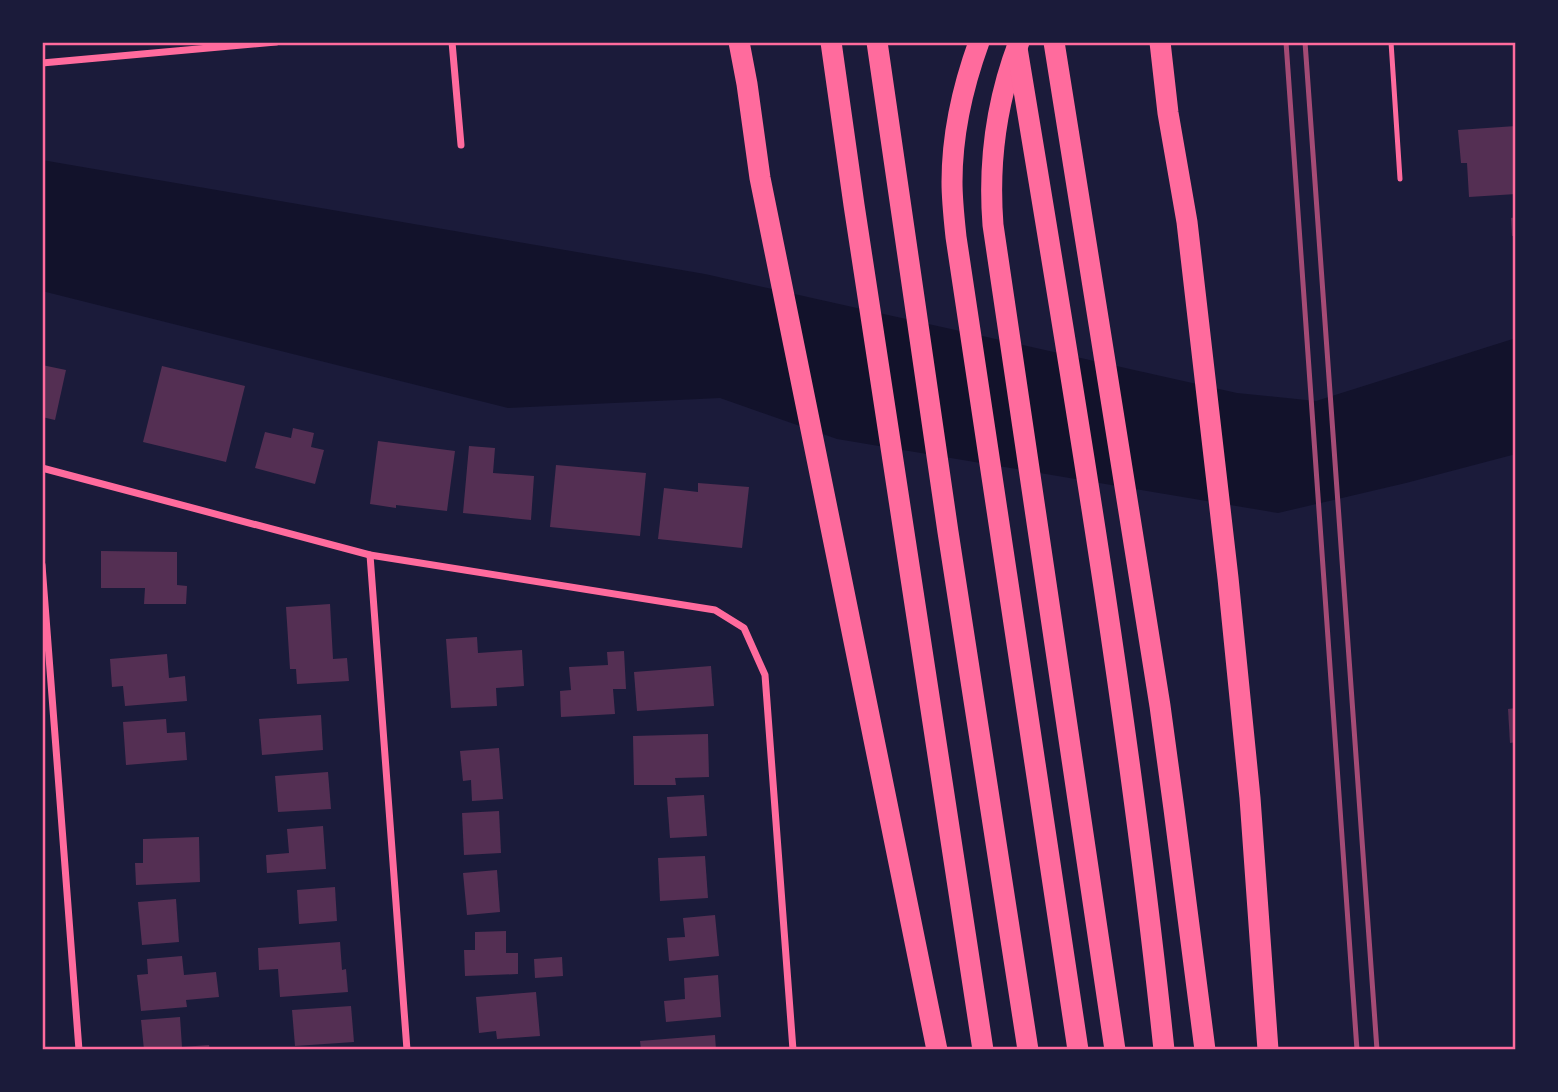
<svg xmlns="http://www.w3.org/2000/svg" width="1558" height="1092" font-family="Rubik,sans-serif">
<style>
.water{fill:#12122b}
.building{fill:#542f53}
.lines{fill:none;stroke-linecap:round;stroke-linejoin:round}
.service{stroke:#ff6b9d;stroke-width:5}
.minor{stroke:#ff6b9d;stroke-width:7}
.motorway{stroke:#ff6b9d;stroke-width:21}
.rail{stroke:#a44b75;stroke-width:5}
.neatline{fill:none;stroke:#ff6b9d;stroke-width:2.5}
</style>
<rect width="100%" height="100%" fill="#1b1b3a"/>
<path class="water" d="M42,160l663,114 532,119 79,8 200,-63v116l-110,29 -128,30 -441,-74 -117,-41 -212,10 -466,-117z"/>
<g class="building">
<path d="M1516,126v68l-47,3 -2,-34h-6l-3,-33z"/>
<path d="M1516,217v19h-4l-1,-18z"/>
<path d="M42,365l24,5 -11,50 -13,-3z"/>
<path d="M162,366l83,20 -19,76 -83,-20z"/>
<path d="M293,428l21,5 -3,14 13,3 -9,34 -60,-16 10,-36 26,6z"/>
<path d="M378,441l77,10 -8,60 -51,-6v3l-26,-4z"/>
<path d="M469,446l26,2 -2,25 41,3 -3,44 -68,-7z"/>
<path d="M556,465l90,8 -6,63 -90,-9z"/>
<path d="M698,483l51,4 -7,61 -84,-9 6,-51 34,4z"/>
<path d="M101,551l76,1v33l10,1 -1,18h-42l1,-16h-44z"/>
<path d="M330,604l3,55 14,-1 2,23 -52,3 -1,-15h-6l-4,-62z"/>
<path d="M477,637l1,16 44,-3 2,36 -28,2 1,18 -46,2 -5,-69z"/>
<path d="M624,651l2,38h-13l2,25 -54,3 -1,-26 11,-1 -2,-23 39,-2 -1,-13z"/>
<path d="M167,654l2,24 16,-2 2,25 -62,5 -2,-20 -11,1 -2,-28z"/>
<path d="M711,666l3,40 -77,5 -3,-39z"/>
<path d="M1516,708v34l-6,1 -2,-34z"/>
<path d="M321,715l2,35 -61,5 -3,-36z"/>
<path d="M166,719l1,14 18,-1 2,28 -61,5 -3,-43z"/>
<path d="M708,734l1,43 -34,1 1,7h-42l-1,-49z"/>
<path d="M499,748l4,51 -31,2 -1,-21 -8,1 -3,-30z"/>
<path d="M328,772l3,37 -53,3 -3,-36z"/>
<path d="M704,795l3,41 -37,2 -3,-41z"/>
<path d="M499,811l2,42 -37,2 -2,-42z"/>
<path d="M323,826l3,43 -59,4 -1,-18 23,-2 -2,-24z"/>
<path d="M199,837l1,45 -64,3 -1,-22h8v-24z"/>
<path d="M705,856l3,42 -48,3 -2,-43z"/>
<path d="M497,870l3,42 -33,3 -4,-42z"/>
<path d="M335,887l2,34 -38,3 -2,-34z"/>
<path d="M176,899l3,43 -37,3 -4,-43z"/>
<path d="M715,915l4,41 -50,5 -2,-23 18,-1 -2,-19z"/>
<path d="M506,931v22h12v21l-53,2 -1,-26h11v-18z"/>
<path d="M340,942l2,28 4,-1 2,23 -68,5 -2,-28 -19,1 -1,-22z"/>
<path d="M182,956l2,19 32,-3 3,25 -33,3 1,7 -46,4 -4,-36 11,-1 -1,-15z"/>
<path d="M562,957l1,19 -28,2 -1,-19z"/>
<path d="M718,975l3,42 -55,5 -2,-21 21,-2 -1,-21z"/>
<path d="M536,992l4,44 -43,3 -1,-8 -17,2 -3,-36z"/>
<path d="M351,1006l3,36 -59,4 -3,-36z"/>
<path d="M180,1017l2,30 27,-2 1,5h-66l-3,-30z"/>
<path d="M715,1035l1,15h-75l-1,-9z"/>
</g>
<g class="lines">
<path class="service" d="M1391,42l9,137"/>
<g class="minor">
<path d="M452,42l9,103"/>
<path d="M42,63l234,-21"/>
<path d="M42,468l328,87 345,55 29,18 21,47 28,375"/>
<path d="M370,555l37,495"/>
<path d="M42,565l37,485"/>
</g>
<g class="motorway">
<path d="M739,42l8,42 13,94 177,872"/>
<path d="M831,42l23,163 129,845"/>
<path d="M877,42l71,490 80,518"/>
<path d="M979,42c-16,44 -27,92 -27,140 0,18 2,36 4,55l122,813"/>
<path d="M1019,42c-23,60 -31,119 -26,183l122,825"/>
<path d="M1054,42l106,664 14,103 31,241"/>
<path d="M1160,42l8,71 19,109 41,356 22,220 18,252"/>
<path d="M1017,48c55,333 112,666 147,1002"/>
</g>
<g class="rail">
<path d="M1286,42l71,1008"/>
<path d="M1305,42l72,1008"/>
</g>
</g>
<rect width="1558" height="1092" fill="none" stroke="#1b1b3a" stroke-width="88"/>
<rect x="44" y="44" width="1470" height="1004" class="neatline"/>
</svg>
